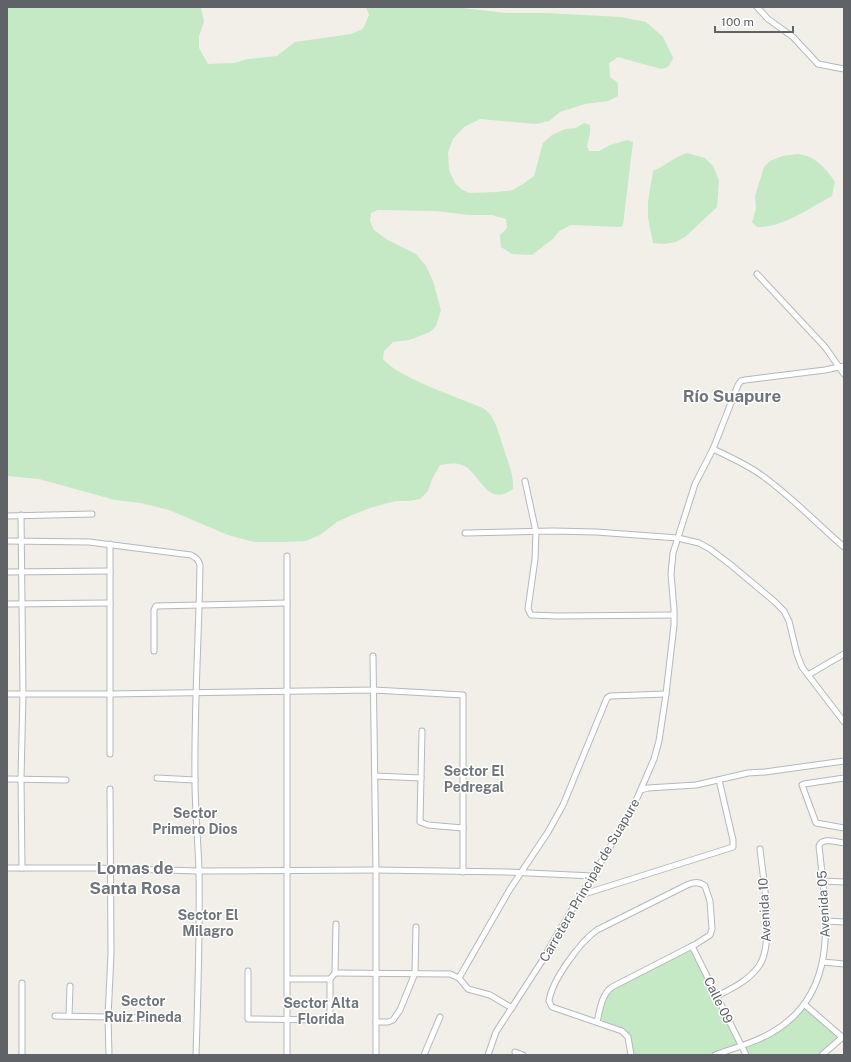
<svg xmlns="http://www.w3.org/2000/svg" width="851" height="1062" font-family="'Public Sans',sans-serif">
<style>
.green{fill:#c5e8c5}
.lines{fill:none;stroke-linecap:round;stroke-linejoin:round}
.street-casing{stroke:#b5b8bc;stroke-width:7}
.street{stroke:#fff;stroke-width:5}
.labels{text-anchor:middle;stroke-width:3;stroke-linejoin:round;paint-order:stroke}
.street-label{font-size:13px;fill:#5f6368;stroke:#fff}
.neighbourhood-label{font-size:14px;font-weight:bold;fill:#70757a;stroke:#fff}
.district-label{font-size:17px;font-weight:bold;fill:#70757a;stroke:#fff}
</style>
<rect width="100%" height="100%" fill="#f1efe8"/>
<g class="green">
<path d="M7,7h194l3,15 -5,14v12l9,16 26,-1 14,-4 29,-3 18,-14 56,-8 12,-5 6,-14 -3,-8h87l53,6h41l73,4 26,5 17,15 10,21 -5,9 -7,2 -43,-12 -9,6 1,14 8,6v13l-10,5 -23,3 -25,8 -11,9 -13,3 -56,-5 -16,8 -11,12 -5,13 1,18 6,13 6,6 8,4 28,-1 16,-2 10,-6 11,-8 9,-33 9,-8 13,-6 11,-1 8,-5 6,2v8l-3,13 2,5h10l11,-6 17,-5 6,2 -10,83 -2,2 -50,-2 -12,6 -5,7 -22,17 -20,-1 -11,-7 -1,-12 7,-7 -1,-9 -14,-4h-23l-33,-4 -58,-1 -7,3 -1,8 4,9 12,9 30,15 10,12 7,15 8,29 -5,16 -6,6 -21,8 -16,2 -9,9 -1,8c14,17 61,33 82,42 7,3 19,6 24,12 7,8 12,27 15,37 4,12 10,26 9,39 -27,20 -32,-17 -51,-24 -7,-3 -15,-1 -22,0l-8,14 -4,12 -8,8 -11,2h-13l-23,6 -21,8 -15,7 -17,13 -14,6 -23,1h-29l-26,-7 -59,-25 -28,-7 -26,-3 -76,-21 -32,-3z"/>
<path d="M687,153l18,5 8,8 6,14 -2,27 -32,30 -9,5 -12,2 -11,-1 -5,-25v-16l5,-31c12,-5 21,-14 34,-18z"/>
<path d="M797,154c17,1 29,14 38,28l-3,14c-22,12 -50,32 -75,31l-5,-5 4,-13 -1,-13 9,-29 6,-6 13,-5z"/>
<path d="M692,946l50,99 37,-17 25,-24 38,33 -20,18h-76l-5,-9 -26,9h-84l-5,-22 -29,-11 9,-29z"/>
</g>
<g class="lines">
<defs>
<g id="street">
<path d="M757,7l11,12 25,18 25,27 26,5"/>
<path d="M757,274l68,73 19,27"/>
<path d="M713,449c15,7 30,14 44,23 31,21 58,50 87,75"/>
<path d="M525,481l11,51 -1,27 -7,50 3,6 26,1 117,-1"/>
<path d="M21,515l2,179 -2,84 1,90"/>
<path d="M7,516l85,-2"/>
<path d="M465,533l88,-2 43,1 82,6 21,5 11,6 21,16 43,36 10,10 5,10 8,33 5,13 42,55"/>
<path d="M7,541l82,1 102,13c5,3 7,4 9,10 -1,71 -6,143 -5,215 0,30 3,60 4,90 1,62 -1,123 -3,185"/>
<path d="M110,544v210"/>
<path d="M287,556v499"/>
<path d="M7,572l103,-1"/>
<path d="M7,604l103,-1"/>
<path d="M154,651v-41l2,-4 131,-3"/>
<path d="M373,656l3,214v185"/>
<path d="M808,675l36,-21"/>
<path d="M7,694h103l264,-4 89,5v177"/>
<path d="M422,731l-2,91 8,3 35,3"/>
<path d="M375,776l46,2"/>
<path d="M157,778l38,2"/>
<path d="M844,778l-40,6 -2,1 14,38 28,5"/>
<path d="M7,779l59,1"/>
<path d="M641,790l7,-2 48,-3 52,-12 17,-1 79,-11"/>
<path d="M7,868h89l103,3 177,-1 131,2 86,4"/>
<path d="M823,881l21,1"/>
<path d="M581,895l152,-48v-7l-14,-60"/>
<path d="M826,921l18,1"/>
<path d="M692,946l54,109"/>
<path d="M823,962l21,2"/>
<path d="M248,971v48l78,1 4,-3v-38l5,-6 1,-49"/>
<path d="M335,973l115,1 9,4 9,11 22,6 22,13"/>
<path d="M459,978l51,-89 38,-57 15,-27 44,-107 3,-2 56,-2"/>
<path d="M288,979h42"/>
<path d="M717,996c16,-8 31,-15 42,-30 16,-23 4,-89 1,-117"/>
<path d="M804,1004l38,33"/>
<path d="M55,1016l104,2"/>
<path d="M69,1016l1,-30"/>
<path d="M376,1022h12l5,-2 7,-10 15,-37 1,-46"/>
<path d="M597,1022c3,-12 4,-27 15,-35l84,-43 14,-9 2,-6 -2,-28 -5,-15c-6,-5 -12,-4 -18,-1l-90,45c-17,12 -45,50 -48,71l3,6 70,24 6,6 3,18"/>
<path d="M515,1052l8,3"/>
<path d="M22,1055v-72"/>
<path d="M109,1055l-1,-38 3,-63 -1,-165"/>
<path d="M424,1055l16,-38"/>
<path d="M488,1055l8,-23 46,-71 17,-30 62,-102 17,-33 16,-37 5,-18 7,-47 8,-69v-16l-3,-35 2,-21 22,-69 18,-35 25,-64 3,-4 4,-1 80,-10 19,-4"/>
<path d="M715,1055c19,-7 39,-12 56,-22 71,-40 55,-120 48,-187 3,-9 17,-4 25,-3"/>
<path d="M822,1055l22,-19"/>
</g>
</defs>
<use href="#street" class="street-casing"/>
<use href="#street" class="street"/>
</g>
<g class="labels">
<g class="street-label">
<text transform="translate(589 880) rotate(-60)" y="5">Carretera Principal de Suapure</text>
<text transform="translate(823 904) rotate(-93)" y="5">Avenida 05</text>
<text transform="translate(764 910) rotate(-93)" y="5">Avenida 10</text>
<text transform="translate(719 1000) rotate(64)" y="5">Calle 09</text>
</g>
<g class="neighbourhood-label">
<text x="474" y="776">Sector El<tspan x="474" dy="16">Pedregal</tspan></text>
<text x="195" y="818">Sector<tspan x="195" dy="16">Primero Dios</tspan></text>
<text x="208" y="920">Sector El<tspan x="208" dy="16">Milagro</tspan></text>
<text x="143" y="1006">Sector<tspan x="143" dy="16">Ruiz Pineda</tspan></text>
<text x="321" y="1008">Sector Alta<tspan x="321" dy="16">Florida</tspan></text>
</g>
<g class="district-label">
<text x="732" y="402">Río Suapure</text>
<text x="135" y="874">Lomas de<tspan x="135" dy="20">Santa Rosa</tspan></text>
</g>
</g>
<rect width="851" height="1062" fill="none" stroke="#5f6368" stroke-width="16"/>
<path d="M715 26v6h78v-6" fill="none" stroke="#5f6368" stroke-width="2"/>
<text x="721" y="26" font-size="12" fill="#5f6368" stroke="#ffffff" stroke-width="3" paint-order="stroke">100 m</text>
</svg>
